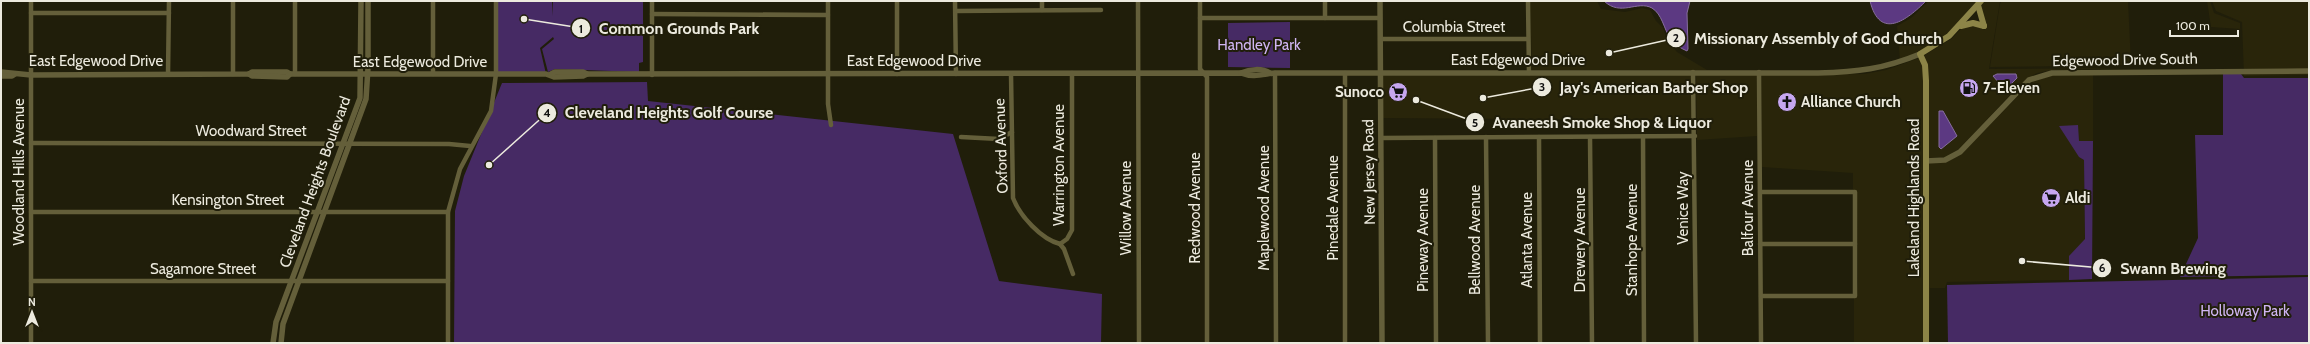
<svg xmlns="http://www.w3.org/2000/svg" width="2310" height="344" font-family="Cabin,sans-serif">
<style>
.built{fill:#29250a}
.green{fill:#462a64}
.water{fill:#5c3982;stroke:#876e9e}
.lines{fill:none;stroke-linecap:round;stroke-linejoin:round}
.minor{stroke:#645f3a;stroke-width:4.5}
.tertiary{stroke:#645f3a;stroke-width:5.5}
.secondary{stroke:#8c8447;stroke-width:6}
.labels{text-anchor:middle;stroke-width:4;stroke-linejoin:round;paint-order:stroke}
.street-label{font-size:15px;fill:#eceade;stroke:#201e0a}
.park-label{font-size:15px;fill:#d0b5f3;stroke:#201e0a}
.poi-label{font-size:15px;font-weight:bold;fill:#eceade;stroke:#201e0a;text-anchor:start}
.leader{fill:none;stroke:#eceade;stroke-width:1.5}
.callout-dot{fill:#eceade;stroke:#201e0a;stroke-width:1.5}
.mark-label{font-size:12px;text-anchor:middle;font-weight:bold;fill:#111}
.callout-label{font-size:16px;text-anchor:middle;font-weight:bold;fill:#eceade;stroke:#201e0a;stroke-width:4;stroke-linejoin:round;paint-order:stroke}
</style>
<rect width="100%" height="100%" fill="#201e0a"/>
<g class="built">
<path d="M1530,1h67l4,8 24,3 17,-4 8,2 6,11 7,7 5,14 9,10 30,18h-175z"/>
<path d="M1929,1h49l-30,33 -29,18 -19,8 -3,-34 14,-8z"/>
<path d="M1984,1h16l-11,68 139,-1 -76,2 -15,3 -9,5 -15,14 -55,58 -13,7 -16,1 -6,-102 28,-17 10,-10 12,-4 12,5 2,-5 -6,-19z"/>
<path d="M2002,1h126l3,64 -141,2 10,-63z"/>
<path d="M2207,1h3l4,12 26,10v6l-29,-2z"/>
<path d="M2212,1h97v74l-65,1 -2,-54 -26,-11z"/>
<path d="M1919,58l4,7 1,16v262h-70v-45l3,-2 1,-14 -1,-90 -4,-3v-16l-91,-6 -1,-92 103,-1 22,-4z"/>
<path d="M2093,74v67h-14v16l5,3 1,80 -16,16v24l-122,2 -2,6h-15l-1,55v-180l17,-1 15,-8 70,-71 21,-8z"/>
<path d="M1691,75l1,45 -309,-2v-42z"/>
<path d="M1696,75h61v61l-60,4z"/>
</g>
<g class="green">
<path d="M496,1h56l1,15v-15h90v61l-4,1v9l-84,-3 -7,3 -6,-23 12,-10 -1,-2 -13,11 6,26h-50z"/>
<path d="M1290,22v46l-62,-1v-44z"/>
<path d="M2223,74h18l3,4h65v197l-129,2 18,-39 -3,-103h28z"/>
<path d="M647,82l1,19 305,33 46,147 103,13 -1,49h-647l1,-132 9,-35 38,-93z"/>
<path d="M2078,125l1,16h14l-1,138 -23,1v-24l16,-17 -1,-79 -5,-3 -20,-31z"/>
<path d="M2309,277v66h-361l-1,-58z"/>
</g>
<g class="water">
<path d="M1604,1h86l-3,12 1,36 -1,2c-7,-3 -13,-7 -17,-13 -6,-9 -8,-24 -18,-30 -15,-8 -31,9 -48,-7z"/>
<path d="M1870,1h56c-19,19 -46,40 -56,0z"/>
<path d="M1997,74h19l1,4 -12,12 -12,-14z"/>
<path d="M1939,111h4l14,25 -16,13 -2,-2z"/>
</g>
<g class="lines">
<g class="minor">
<path d="M31,1v342"/>
<path d="M295,1v73"/>
<path d="M652,1v74"/>
<path d="M828,1v103l3,21"/>
<path d="M897,1v73"/>
<path d="M955,1l1,73"/>
<path d="M1042,1v9"/>
<path d="M1138,1l1,342"/>
<path d="M1200,1v68l7,8v266"/>
<path d="M1528,1l1,72"/>
<path d="M956,11l145,-1"/>
<path d="M31,13h138"/>
<path d="M652,14l176,1"/>
<path d="M1200,18h180"/>
<path d="M1325,18v-17"/>
<path d="M1381,39h147"/>
<path d="M1693,72l3,271"/>
<path d="M1759,72l2,271"/>
<path d="M1275,73l1,270"/>
<path d="M1345,73v270"/>
<path d="M168,74l1,-73"/>
<path d="M233,74v-73"/>
<path d="M433,74v-73"/>
<path d="M1011,74l2,124c7,18 28,41 47,46"/>
<path d="M1643,136l1,207"/>
<path d="M961,137l38,2 13,-7"/>
<path d="M1486,137l2,206"/>
<path d="M1539,137l1,206"/>
<path d="M1590,137l2,206"/>
<path d="M1381,138l314,-2"/>
<path d="M1435,138l1,205"/>
<path d="M31,143l418,1 21,2"/>
<path d="M1760,192h95v104h-94"/>
<path d="M31,212h417"/>
<path d="M1060,244l7,-5 5,-9v-157"/>
<path d="M1060,244l4,5 9,25"/>
<path d="M1760,244h95"/>
<path d="M31,281h417"/>
<path d="M448,343v-131l12,-43 31,-58 5,-37v-73"/>
</g>
<g class="tertiary">
<path d="M1380,1l2,342"/>
<path d="M1,72l30,3 218,-1 3,-2h35l3,2h256l8,3 29,-1 4,-2 654,-1c12,5 23,1 34,0h543c39,-1 66,-4 102,-19"/>
<path d="M1241,73c9,-4 21,-5 29,0"/>
<path d="M249,74l3,2 35,1 3,-3"/>
<path d="M551,74l4,-2h28l4,2"/>
<path d="M1,76h11l3,-2"/>
<path d="M1926,161l19,-1 15,-8 69,-72 23,-7 257,-2"/>
<path d="M273,343l3,-21 84,-224 1,-97"/>
<path d="M281,343l2,-19 83,-225 2,-31v-67"/>
</g>
<g class="secondary">
<path d="M1978,5l6,21"/>
<path d="M1961,26l12,-3 11,3"/>
<path d="M1926,343v-262l-1,-16 -5,-11 29,-18 32,-35"/>
</g>
</g>
<defs>
<symbol id="fuel-disc" viewBox="-11 -11 22 22"><circle r="9.5" fill="#c6a6f0" stroke="#201e0a"/><path d="M-5.5-6h7V0h2V4h1.3V-2.5L3-4.5l.8-.8L6-3V5H2.5V1h-1V6h-7ZM-4.2-4.7v3.2H.2V-4.7Z" fill="#111"/></symbol>
<symbol id="supermarket-disc" viewBox="-11 -11 22 22"><circle r="9.5" fill="#c6a6f0" stroke="#201e0a"/><path d="M-6-5.5h2.5l.6 2H6L4.5 2H-2.5L-4.4-4H-6ZM-1.5 3.2a1.3 1.3 0 1 0 .1 0ZM3 3.2a1.3 1.3 0 1 0 .1 0Z" fill="#111"/></symbol>
<symbol id="church-disc" viewBox="-11 -11 22 22"><circle r="9.5" fill="#c6a6f0" stroke="#201e0a"/><path d="M-1.2-6h2.4v3.5h3.3v2.4h-3.3V6h-2.4V-.1h-3.3v-2.4h3.3Z" fill="#111"/></symbol>
</defs>
<g fill-rule="evenodd">
<use href="#fuel-disc" x="1958" y="77" width="22" height="22"/>
<use href="#supermarket-disc" x="1387" y="81" width="22" height="22"/>
<use href="#church-disc" x="1776" y="91" width="22" height="22"/>
<use href="#supermarket-disc" x="2040" y="187" width="22" height="22"/>
</g>
<g class="labels">
<g class="street-label">
<text x="1454" y="32">Columbia Street</text>
<text x="1518" y="65">East Edgewood Drive</text>
<text transform="translate(2125 60) rotate(-1)" y="5">Edgewood Drive South</text>
<text x="96" y="66">East Edgewood Drive</text>
<text x="914" y="66">East Edgewood Drive</text>
<text x="420" y="67">East Edgewood Drive</text>
<text x="251" y="136">Woodward Street</text>
<text transform="translate(1001 146) rotate(-92)" y="5">Oxford Avenue</text>
<text transform="translate(1059 165) rotate(-90)" y="5">Warrington Avenue</text>
<text transform="translate(19 172) rotate(-90)" y="5">Woodland Hills Avenue</text>
<text transform="translate(1369 172) rotate(-91)" y="5">New Jersey Road</text>
<text transform="translate(315 182) rotate(-70)" y="5">Cleveland Heights Boulevard</text>
<text transform="translate(1914 198) rotate(-90)" y="5">Lakeland Highlands Road</text>
<text x="228" y="205">Kensington Street</text>
<text transform="translate(1126 208) rotate(-90)" y="5">Willow Avenue</text>
<text transform="translate(1195 208) rotate(-90)" y="5">Redwood Avenue</text>
<text transform="translate(1264 208) rotate(-90)" y="5">Maplewood Avenue</text>
<text transform="translate(1333 208) rotate(-90)" y="5">Pinedale Avenue</text>
<text transform="translate(1683 208) rotate(-90)" y="5">Venice Way</text>
<text transform="translate(1748 208) rotate(-90)" y="5">Balfour Avenue</text>
<text transform="translate(1423 240) rotate(-90)" y="5">Pineway Avenue</text>
<text transform="translate(1475 240) rotate(-90)" y="5">Bellwood Avenue</text>
<text transform="translate(1527 240) rotate(-90)" y="5">Atlanta Avenue</text>
<text transform="translate(1580 240) rotate(-90)" y="5">Drewery Avenue</text>
<text transform="translate(1632 240) rotate(-90)" y="5">Stanhope Avenue</text>
<text x="203" y="274">Sagamore Street</text>
</g>
<g class="park-label">
<text x="1259" y="50">Handley Park</text>
<text x="2245" y="316">Holloway Park</text>
</g>
<g class="poi-label">
<text x="1983" y="93">7-Eleven</text>
<text x="1384" y="97" text-anchor="end">Sunoco</text>
<text x="1801" y="107">Alliance Church</text>
<text x="2065" y="203">Aldi</text>
</g>
</g>
<path class="leader" d="M524 19L581 28M1609 53L1676 38M1483 98L1542 87M489 165L547 113M1416 100L1475 122M2022 261L2102 268"/>
<g class="callout-dot">
<circle cx="524" cy="19" r="4"/>
<circle cx="1609" cy="53" r="4"/>
<circle cx="1483" cy="98" r="4"/>
<circle cx="489" cy="165" r="4"/>
<circle cx="1416" cy="100" r="4"/>
<circle cx="2022" cy="261" r="4"/>
<circle cx="581" cy="28" r="10"/>
<circle cx="1676" cy="38" r="10"/>
<circle cx="1542" cy="87" r="10"/>
<circle cx="547" cy="113" r="10"/>
<circle cx="1475" cy="122" r="10"/>
<circle cx="2102" cy="268" r="10"/>
</g>
<g class="mark-label">
<text x="581" y="33">1</text>
<text x="1676" y="42">2</text>
<text x="1542" y="91">3</text>
<text x="547" y="117">4</text>
<text x="1475" y="127">5</text>
<text x="2102" y="272">6</text>
</g>
<g class="callout-label">
<text x="679" y="34">Common Grounds Park</text>
<text x="1818" y="44">Missionary Assembly of God Church</text>
<text x="1654" y="93">Jay's American Barber Shop</text>
<text x="669" y="118">Cleveland Heights Golf Course</text>
<text x="1602" y="128">Avaneesh Smoke Shop &amp; Liquor</text>
<text x="2173" y="274">Swann Brewing</text>
</g>
<rect width="2310" height="344" fill="none" stroke="#eceade" stroke-width="4"/>
<g transform="translate(32 312)" stroke="#201e0a" stroke-width="3" paint-order="stroke">
<path d="M0-3L7 15L0 10L-7 15Z" fill="#eceade"/>
<text y="-6" font-size="11" font-weight="bold" text-anchor="middle" fill="#eceade">N</text>
</g>
<path d="M2170 30v6h68v-6" fill="none" stroke="#eceade" stroke-width="2"/>
<text x="2176" y="30" font-size="12" fill="#eceade" stroke="#201e0a" stroke-width="3" paint-order="stroke">100 m</text>
</svg>
